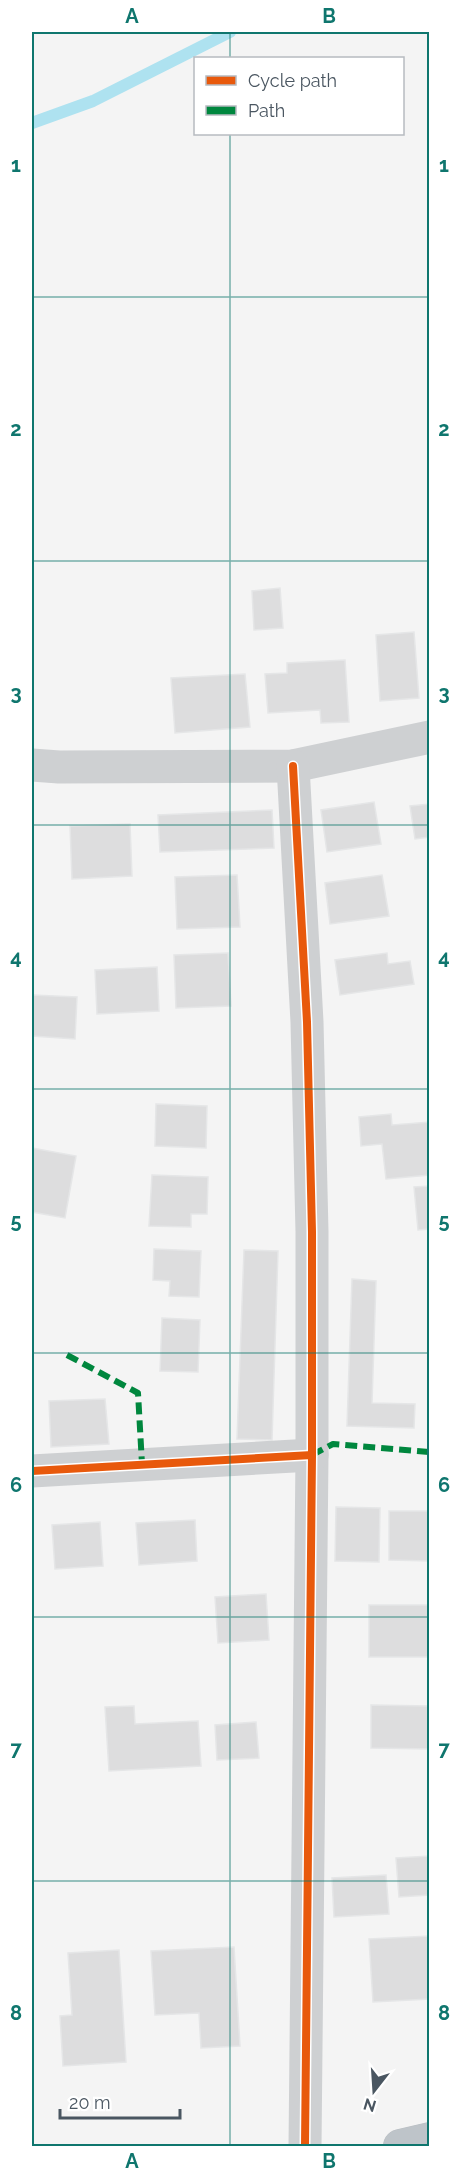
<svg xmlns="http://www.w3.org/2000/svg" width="461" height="2178" font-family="Raleway,sans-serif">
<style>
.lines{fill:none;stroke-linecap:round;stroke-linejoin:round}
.stream{stroke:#aee2f0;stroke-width:12}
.building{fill:#ddddde;stroke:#e5e6e7;stroke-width:1.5}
.highway-casing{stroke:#b9bec3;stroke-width:34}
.street{stroke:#ced0d2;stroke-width:33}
.highway{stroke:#bec4c9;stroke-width:33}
.quiet{stroke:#00873e;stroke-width:6;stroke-dasharray:12 6;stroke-linecap:butt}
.cycleway-casing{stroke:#fff;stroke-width:11}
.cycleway{stroke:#e8590c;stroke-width:8}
.grid{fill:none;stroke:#0f766e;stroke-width:1.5;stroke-opacity:0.55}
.neatline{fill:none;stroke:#0f766e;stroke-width:2}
.grid-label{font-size:20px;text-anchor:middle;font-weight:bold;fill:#0f766e}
</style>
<rect width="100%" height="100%" fill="#f4f4f4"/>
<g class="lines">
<path class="stream" d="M32,123l61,-22 137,-69"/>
</g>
<g class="building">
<path d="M280,588l3,40 -29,2 -2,-39z"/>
<path d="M414,632l5,66 -39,3 -4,-66z"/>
<path d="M345,660l4,62 -28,1 -1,-13 -52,3 -3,-39 22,-1v-10z"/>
<path d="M245,674l5,53 -75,6 -4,-55z"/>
<path d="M374,802l7,42 -54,8 -6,-42z"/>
<path d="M430,804v33l-15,2 -5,-33z"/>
<path d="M272,810l2,38 -114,4 -2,-37z"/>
<path d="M130,824l2,52 -60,3 -2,-53z"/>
<path d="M237,875l3,52 -63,2 -2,-52z"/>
<path d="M382,875l7,41 -59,8 -5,-41z"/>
<path d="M228,953l3,53 -55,2 -2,-53z"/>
<path d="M387,953l1,11 22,-3 4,23 -74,11 -5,-35z"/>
<path d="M157,967l2,44 -62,3 -2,-44z"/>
<path d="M32,995l45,2 -2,42 -43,-3z"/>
<path d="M156,1104l51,2 -1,42 -51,-2z"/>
<path d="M391,1114l1,11 38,-3v53l-44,4 -4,-35 -21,2 -2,-29z"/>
<path d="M32,1148l44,8 -11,62 -33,-6z"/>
<path d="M152,1175l56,2 -1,37h-16v13l-42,-1z"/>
<path d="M430,1186v43l-12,1 -4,-43z"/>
<path d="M154,1249l47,2 -2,46 -30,-1 1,-15 -17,-1z"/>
<path d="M244,1250l34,1 -6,189 -35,-1z"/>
<path d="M352,1279l24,2 -4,122 43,1 -1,24 -67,-2z"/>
<path d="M162,1318l38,2 -2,52 -38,-1z"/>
<path d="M105,1399l4,45 -58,3 -2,-46z"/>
<path d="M336,1507l44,1 -1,54 -44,-1z"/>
<path d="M389,1511h41v50l-41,-1z"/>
<path d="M195,1520l2,41 -58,4 -3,-42z"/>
<path d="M100,1522l3,44 -48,3 -3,-44z"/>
<path d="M266,1594l3,46 -51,3 -3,-46z"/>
<rect x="369" y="1605" width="59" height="52"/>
<path d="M371,1705l59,1v43l-59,-1z"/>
<path d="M134,1706l1,18 63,-3 3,45 -92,5 -4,-64z"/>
<path d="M256,1722l3,36 -42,2 -2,-35z"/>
<path d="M430,1856v39l-31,2 -3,-39z"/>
<path d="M386,1875l3,39 -55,3 -2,-39z"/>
<path d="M430,1936v63l-57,3 -4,-63z"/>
<path d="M234,1947l6,99 -39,2 -2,-35 -44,2 -4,-64z"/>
<path d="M119,1950l7,112 -63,4 -3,-50 12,-1 -4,-62z"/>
</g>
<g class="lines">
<defs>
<path id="highway" d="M400,2146l30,-7"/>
</defs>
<use href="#highway" class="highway-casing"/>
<g class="street">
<path d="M32,765l27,2 234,-1 137,-29"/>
<path d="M293,766l14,256 5,210v223l-7,691"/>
<path d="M32,1471l280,-16"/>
</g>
<use href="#highway" class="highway"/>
<g class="quiet">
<path d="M67,1355l71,38 4,71"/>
<path d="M312,1455l21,-11 97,8"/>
</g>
<defs>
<g id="cycleway">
<path d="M293,766l14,256 5,210v223l-7,691"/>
<path d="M32,1471l280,-16"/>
</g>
</defs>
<use href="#cycleway" class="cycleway-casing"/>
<use href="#cycleway" class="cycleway"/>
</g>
<path class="grid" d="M230,32v26M230,134v2012M32,297h398M32,561h398M32,825h398M32,1089h398M32,1353h398M32,1617h398M32,1881h398"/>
<rect width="461" height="2178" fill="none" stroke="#ffffff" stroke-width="66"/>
<rect x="194" y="57" width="210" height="78" fill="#ffffff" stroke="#b7bbc0" stroke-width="1.5"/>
<rect x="206" y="76" width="30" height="9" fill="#e8590c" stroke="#b7bbc0" stroke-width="1.5"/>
<text x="248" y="87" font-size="18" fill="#4a5661">Cycle path</text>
<rect x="206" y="106" width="30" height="9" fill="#00873e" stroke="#b7bbc0" stroke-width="1.5"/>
<text x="248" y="117" font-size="18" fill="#4a5661">Path</text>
<g transform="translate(374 2091) rotate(197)" stroke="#ffffff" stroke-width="4.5" paint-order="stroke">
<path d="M0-4.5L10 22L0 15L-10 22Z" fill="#4a5661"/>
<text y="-9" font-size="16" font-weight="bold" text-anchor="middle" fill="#4a5661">N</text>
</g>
<path d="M60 2109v9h120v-9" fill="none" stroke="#4a5661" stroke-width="3"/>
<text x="69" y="2109" font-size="18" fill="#4a5661" stroke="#ffffff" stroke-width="4.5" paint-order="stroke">20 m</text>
<rect x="33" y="33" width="395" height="2112" class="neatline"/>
<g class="grid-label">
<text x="132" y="23">A</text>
<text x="329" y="23">B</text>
<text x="16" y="172">1</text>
<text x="444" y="172">1</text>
<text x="16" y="436">2</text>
<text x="444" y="436">2</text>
<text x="16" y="700">3</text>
<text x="444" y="700">3</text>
<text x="16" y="964">4</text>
<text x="444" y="964">4</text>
<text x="16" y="1228">5</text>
<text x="444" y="1228">5</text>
<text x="16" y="1492">6</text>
<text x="444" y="1492">6</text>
<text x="16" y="1756">7</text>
<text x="444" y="1756">7</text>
<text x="16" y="2020">8</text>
<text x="444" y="2020">8</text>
<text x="132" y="2168">A</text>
<text x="329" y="2168">B</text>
</g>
</svg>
